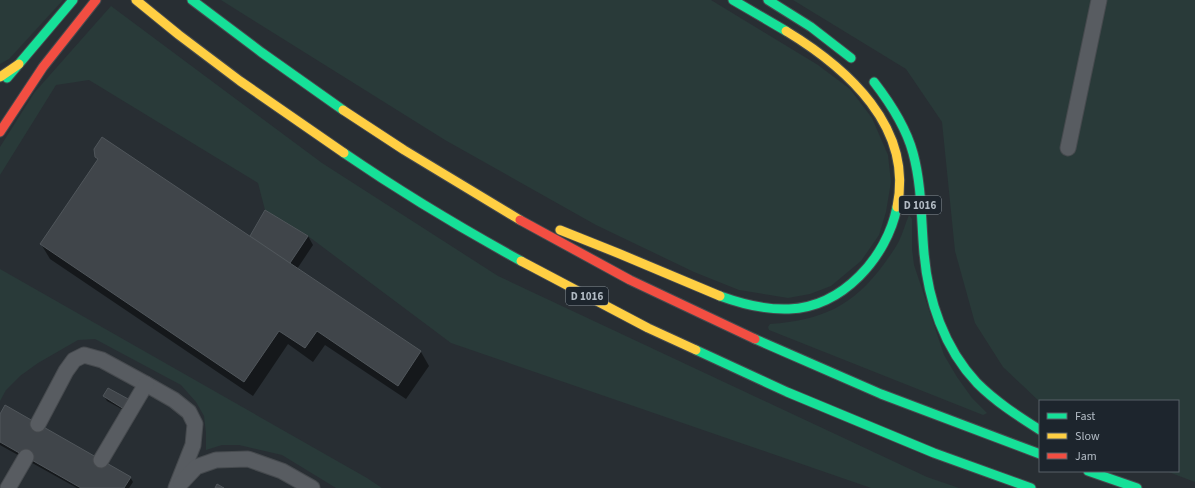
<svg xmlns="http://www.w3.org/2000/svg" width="1195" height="488" font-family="'Source Sans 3',sans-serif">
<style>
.green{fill:#293a39}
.shadow{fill:#0007}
.building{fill:#40454a;stroke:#50565b}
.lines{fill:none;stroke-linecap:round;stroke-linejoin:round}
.lane-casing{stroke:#464a4e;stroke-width:17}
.fast-casing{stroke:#464a4e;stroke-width:11}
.slow-casing{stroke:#464a4e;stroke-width:11}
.jam-casing{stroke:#464a4e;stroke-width:11}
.lane{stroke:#585c61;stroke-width:15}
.fast{stroke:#16e098;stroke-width:9}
.slow{stroke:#ffcf43;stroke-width:9}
.jam{stroke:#f24e42;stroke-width:9}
.labels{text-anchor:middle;stroke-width:3;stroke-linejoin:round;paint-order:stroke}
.shield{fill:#1d252d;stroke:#858e97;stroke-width:1}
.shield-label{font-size:11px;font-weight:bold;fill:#b2bbc4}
</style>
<rect width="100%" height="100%" fill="#282e33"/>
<g class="green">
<path d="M0,0h63l-54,59 -9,5z"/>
<path d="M221,0h490l107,65 32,24 22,29 16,37 3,27 -5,30 -7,23 -18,26 -30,25 -21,8 -22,4 -49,-8 -45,-18 -98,-47 -151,-85z"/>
<path d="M793,0h402v482l-29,-11h12v-70h-138v1l-37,-35 -28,-44 -20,-72 -13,-129 -36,-53z"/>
<path d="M111,6l211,157 176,113 429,201 32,11h-88l-420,-145 -143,-107 -43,-26 -7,-27 -169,-103 -33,5 -56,90v-28l34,-54z"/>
<path d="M909,215l3,4v30l2,16 30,90 13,22 15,21 15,15 -4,2 -214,-85 -1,-3 2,-3c52,-4 82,-17 114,-60 5,-7 11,-15 15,-23 4,-8 6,-17 10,-26z"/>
<path d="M0,269l367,209 15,10h-46l-54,-33 -43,-10h-17l-16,5v-17l-2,-17 -8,-14 -15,-17 -86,-46 -17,1 -40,23 -18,13 -14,14 -6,11z"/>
</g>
<g class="shadow">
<path d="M96,157l154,80 15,-26 43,25 5,9 -16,24 124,83 8,14 -23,33 -81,-54 -12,17 -25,-18 -35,52 -203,-137 -9,-15 57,-84z"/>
<path d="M108,389l19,23 -20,-11 -3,-5z"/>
<path d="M0,416l130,61 3,5 -4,6h-52l-77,-43z"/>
</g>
<g class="building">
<path d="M102,137l319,214 -23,35 -81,-55 -12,17 -26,-17 -35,51 -204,-138 58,-85 -3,-2 -1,-8z"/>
<path d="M265,210l43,26 -18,27 -40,-27z"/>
<path d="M108,388l22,12 -6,9 -21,-13z"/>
<path d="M5,405l126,72 -7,11h-43l-81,-46v-28z"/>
<path d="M217,484l7,4h-9z"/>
</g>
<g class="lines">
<defs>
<g id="lane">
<path d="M1068,148l31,-148"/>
<path d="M38,424l28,-53 8,-11 10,-5 18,5 44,24 28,16 15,12 6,12 -2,21 -17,43"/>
<path d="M101,460l45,-76"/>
<path d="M181,483l15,-16 20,-7 32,-1 34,12 30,17"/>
<path d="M8,488l18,-31"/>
</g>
<g id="fast">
<path d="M192,0l69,52 82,58"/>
<path d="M733,0l53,31"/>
<path d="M768,0l43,27 40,31"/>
<path d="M7,78l66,-78"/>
<path d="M874,82c17,22 32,45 39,71 9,33 8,67 11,100 4,47 20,95 53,130 19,19 41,33 63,47"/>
<path d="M344,153c57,39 117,75 177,108"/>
<path d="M720,296c22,8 45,14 69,13 54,-2 98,-52 108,-102"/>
<path d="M755,339l126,55 159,60"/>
<path d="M696,350l91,42 147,61 97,35"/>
<path d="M1088,471l49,17"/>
</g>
<g id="slow">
<path d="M136,0l43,35 61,46 104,72"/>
<path d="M786,31c61,37 128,96 111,176"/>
<path d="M0,77l19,-13"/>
<path d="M343,110l61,40 116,70"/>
<path d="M560,230l60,24 100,42"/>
<path d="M521,261l127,67 48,22"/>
</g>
<g id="jam">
<path d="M0,132l43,-65 53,-67"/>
<path d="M520,220l110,60 125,59"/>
</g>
</defs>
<use href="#lane" class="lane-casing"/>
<use href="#fast" class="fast-casing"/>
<use href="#slow" class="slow-casing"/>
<use href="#jam" class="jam-casing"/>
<use href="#lane" class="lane"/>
<use href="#fast" class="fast"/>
<use href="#slow" class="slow"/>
<use href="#jam" class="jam"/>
</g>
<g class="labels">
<g class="shield">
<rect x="899" y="196" width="42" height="18" rx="3"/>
<rect x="566" y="287" width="42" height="18" rx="3"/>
</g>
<g class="shield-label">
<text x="920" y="209">D 1016</text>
<text x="587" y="300">D 1016</text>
</g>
</g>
<rect x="1039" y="400" width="140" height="72" fill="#1d252d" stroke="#596169"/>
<rect x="1047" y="413" width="20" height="6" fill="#16e098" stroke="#596169"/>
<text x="1075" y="420" font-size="12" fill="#b2bbc4">Fast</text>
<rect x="1047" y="433" width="20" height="6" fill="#ffcf43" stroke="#596169"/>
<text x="1075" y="440" font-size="12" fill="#b2bbc4">Slow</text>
<rect x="1047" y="453" width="20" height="6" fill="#f24e42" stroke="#596169"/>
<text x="1075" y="460" font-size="12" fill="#b2bbc4">Jam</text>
</svg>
